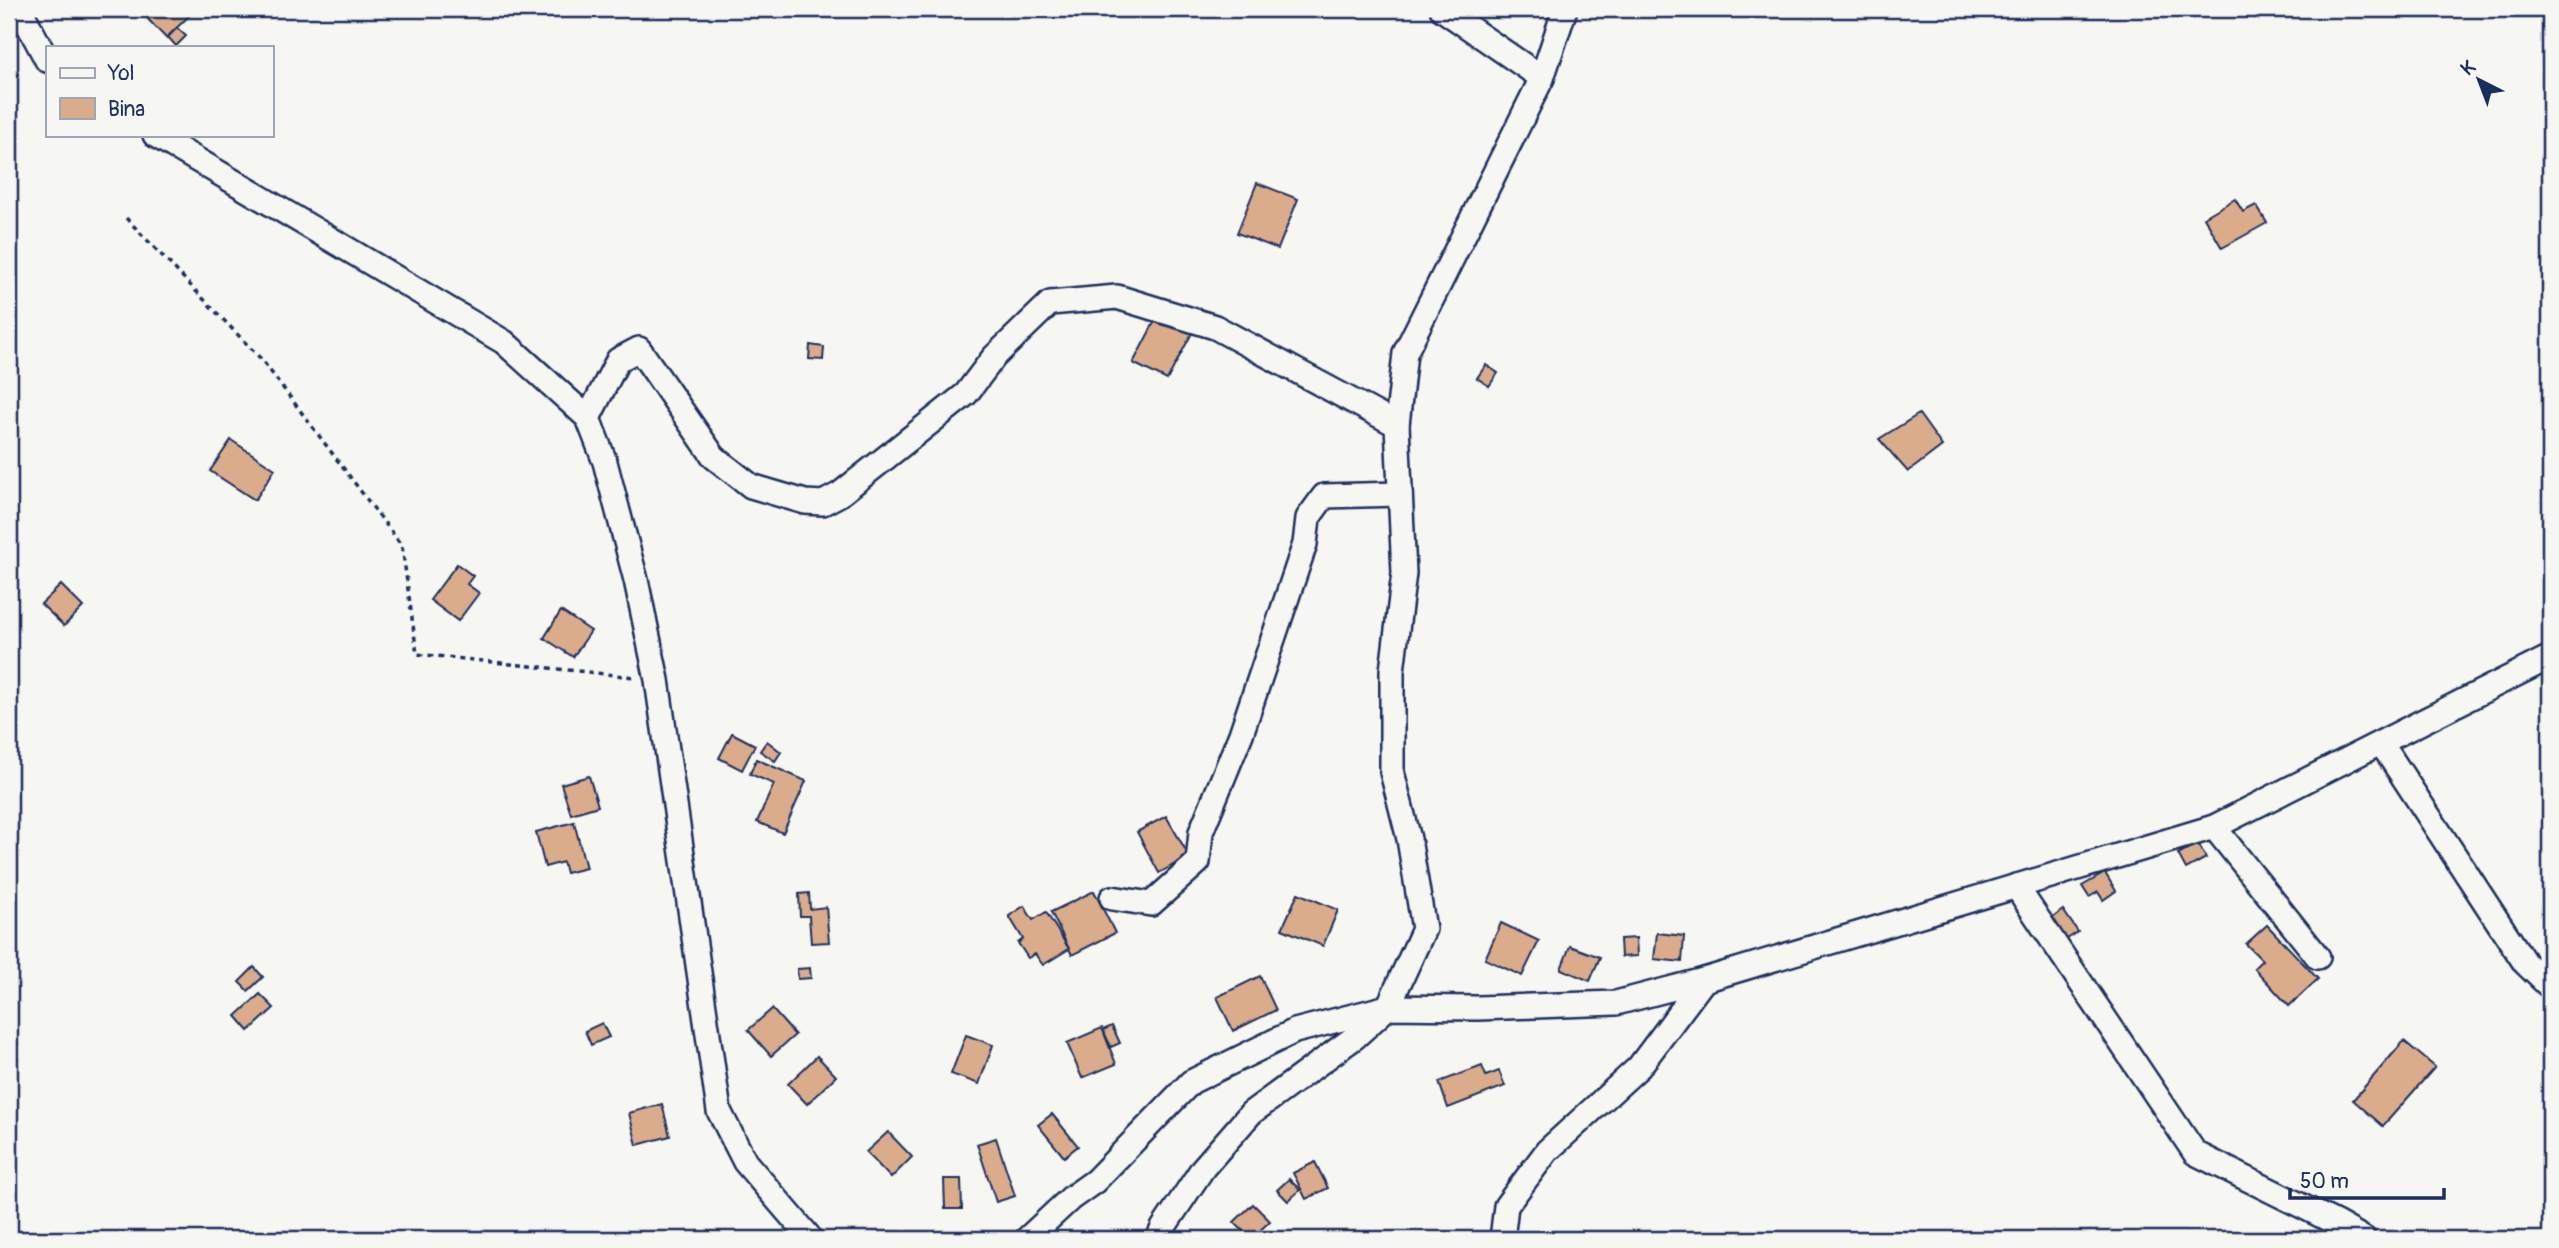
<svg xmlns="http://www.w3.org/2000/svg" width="2559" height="1248" font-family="Pangolin,sans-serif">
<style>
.building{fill:#daac8c;stroke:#1b2f5e;stroke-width:2}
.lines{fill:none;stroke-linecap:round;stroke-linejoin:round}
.minor-casing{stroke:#1b2f5e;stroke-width:28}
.path{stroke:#1b2f5e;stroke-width:3.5;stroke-dasharray:5 5;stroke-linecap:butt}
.minor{stroke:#f6f6f2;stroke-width:23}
</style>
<rect width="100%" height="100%" fill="#f6f6f2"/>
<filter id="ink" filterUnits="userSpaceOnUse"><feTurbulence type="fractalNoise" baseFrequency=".0143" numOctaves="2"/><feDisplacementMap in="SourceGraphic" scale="14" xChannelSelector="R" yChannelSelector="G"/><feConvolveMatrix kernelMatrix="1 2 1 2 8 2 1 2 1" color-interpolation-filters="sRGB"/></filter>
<g filter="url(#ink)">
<g class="building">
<path d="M149,9h33l7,7 -23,22 -23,-24z"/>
<path d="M177,28l9,8 -10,10 -8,-9z"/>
<path d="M1257,183l41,16 -20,50 -41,-16z"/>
<path d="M2235,199l8,13 13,-7 11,18 -45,25 -18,-31z"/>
<path d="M1158,315l34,18 -25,47 -34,-17z"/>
<path d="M810,345l14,2 -1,13 -14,-1z"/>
<path d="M1486,365l12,8 -9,13 -12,-8z"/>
<path d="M1919,414l23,32 -34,26 -29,-33z"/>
<path d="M231,440l44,29 -20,31 -45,-29z"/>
<path d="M457,564l16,12 -6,8 12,9 -21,28 -28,-21z"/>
<path d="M61,585l22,22 -19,19 -23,-22z"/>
<path d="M561,611l30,20 -18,26 -29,-19z"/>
<path d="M732,733l23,12 -13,25 -23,-12z"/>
<path d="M767,741l14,11 -6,9 -15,-10z"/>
<path d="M756,759l50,22 -23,52 -26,-11 17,-38 -24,-10z"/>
<path d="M589,776l9,30 -27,8 -10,-30z"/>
<path d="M1166,816l23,40 -30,17 -22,-41z"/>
<path d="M574,822l12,46 -20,5 -3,-11 -18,5 -9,-35z"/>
<path d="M2198,843l8,15 -20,11 -8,-15z"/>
<path d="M2105,873l11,18 -13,9 -5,-8 -9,5 -7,-11z"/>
<path d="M1094,891l21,42 -43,22 -21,-43z"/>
<path d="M809,893l1,16 16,-2 3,35 -18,1 -2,-27h-9l-1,-22z"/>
<path d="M1298,893l40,17 -15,36 -41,-17z"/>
<path d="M1024,906l9,14 13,-8 23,37 -26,16 -8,-11 -7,4 -10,-15 5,-4 -14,-23z"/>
<path d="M2063,910l15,22 -14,9 -14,-21z"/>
<path d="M1501,923l38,18 -17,35 -37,-17z"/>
<path d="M2267,925l51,54 -29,27 -35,-38 8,-8 -16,-16z"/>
<path d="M1657,933l27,3 -2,26 -28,-3z"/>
<path d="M1636,938l1,18 -16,1 -1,-18z"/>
<path d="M1570,946l30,11 -10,24 -29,-12z"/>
<path d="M254,967l9,10 -15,14 -9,-9z"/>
<path d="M810,968l1,10 -13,1 -1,-10z"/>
<path d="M1260,976l16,34 -43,21 -16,-34z"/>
<path d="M260,994l14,14 -25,23 -13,-15z"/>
<path d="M772,1009l23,26 -24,21 -23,-26z"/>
<path d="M602,1023l7,14 -18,8 -6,-14z"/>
<path d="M1112,1026l8,17 -9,4 -8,-17z"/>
<path d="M1102,1028l14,36 -34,14 -15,-35z"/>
<path d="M966,1035l27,10 -14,39 -28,-10z"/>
<path d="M2404,1041l31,26 -52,59 -30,-26z"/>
<path d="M817,1056l19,20 -29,28 -19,-20z"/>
<path d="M1482,1066l4,10 13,-5 6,15 -57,22 -9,-26z"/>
<path d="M662,1104l8,32 -33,9 -8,-32z"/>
<path d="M1052,1114l26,32 -14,11 -26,-32z"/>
<path d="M888,1132l24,25 -21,21 -25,-26z"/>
<path d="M996,1138l19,58 -19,6 -19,-58z"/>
<path d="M1315,1162l13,26 -22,11 -13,-26z"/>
<path d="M944,1179h17l1,30h-17z"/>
<path d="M1289,1179l11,11 -12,11 -11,-11z"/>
<path d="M1253,1204l17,17 -19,18 -17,-17z"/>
</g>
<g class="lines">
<defs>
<g id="minor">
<path d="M20,9l27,51"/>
<path d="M1442,9l100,69"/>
<path d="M155,135l349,207 84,76 17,44 31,118 21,100 62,431 26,51 66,77"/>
<path d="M588,418l30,-58 21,-11 75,108 37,29 54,16 18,1 17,-9 126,-100 28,-37 56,-54 67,-6 98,30 182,98"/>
<path d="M2381,743l144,220 25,24"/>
<path d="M2214,827l104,130"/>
<path d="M2016,886l179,267 141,70 28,16"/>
<path d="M1112,898l39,6 47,-42 3,-30 40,-98 64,-190 3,-26 16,-22 76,-2"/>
<path d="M1027,1239l44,-41 24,-17 96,-99 104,-51 93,-24 90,1 138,-5 88,-23 510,-153 336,-170"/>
<path d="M1158,1239l5,-11 40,-60 48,-55 104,-76 33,-30 36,-78 -15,-90 -17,-67v-101l12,-98 -7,-148 8,-72 137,-275 23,-69"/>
<path d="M1502,1239l4,-33 41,-55 92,-84 65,-87"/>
</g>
</defs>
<use href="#minor" class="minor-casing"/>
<g class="path">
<path d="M1753,9l43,4 28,-4"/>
<path d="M126,218l136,142 140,186 15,108 217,23"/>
</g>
<use href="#minor" class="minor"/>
</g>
</g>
<rect width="2559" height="1248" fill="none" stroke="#f6f6f2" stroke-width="35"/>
<rect x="18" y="18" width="2524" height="1213" fill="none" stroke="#1b2f5e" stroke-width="2.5" filter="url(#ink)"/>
<rect x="46" y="46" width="228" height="91" fill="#f6f6f2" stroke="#9ea6b7" stroke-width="2"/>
<rect x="60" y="68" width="35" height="10" fill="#f6f6f2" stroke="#9ea6b7" stroke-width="2"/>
<text x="108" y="80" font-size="21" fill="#1b2f5e">Yol</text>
<rect x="60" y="98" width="35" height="21" fill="#daac8c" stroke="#9ea6b7" stroke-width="2"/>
<text x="108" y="116" font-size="21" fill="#1b2f5e">Bina</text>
<g transform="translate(2479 80) rotate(318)" stroke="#f6f6f2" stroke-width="5" paint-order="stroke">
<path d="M0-5L12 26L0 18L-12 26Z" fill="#1b2f5e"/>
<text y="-10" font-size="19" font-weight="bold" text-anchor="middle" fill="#1b2f5e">K</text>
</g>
<path d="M2290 1188v10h154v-10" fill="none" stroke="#1b2f5e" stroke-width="3.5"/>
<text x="2300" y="1188" font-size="21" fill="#1b2f5e" stroke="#f6f6f2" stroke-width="5" paint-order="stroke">50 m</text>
</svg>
